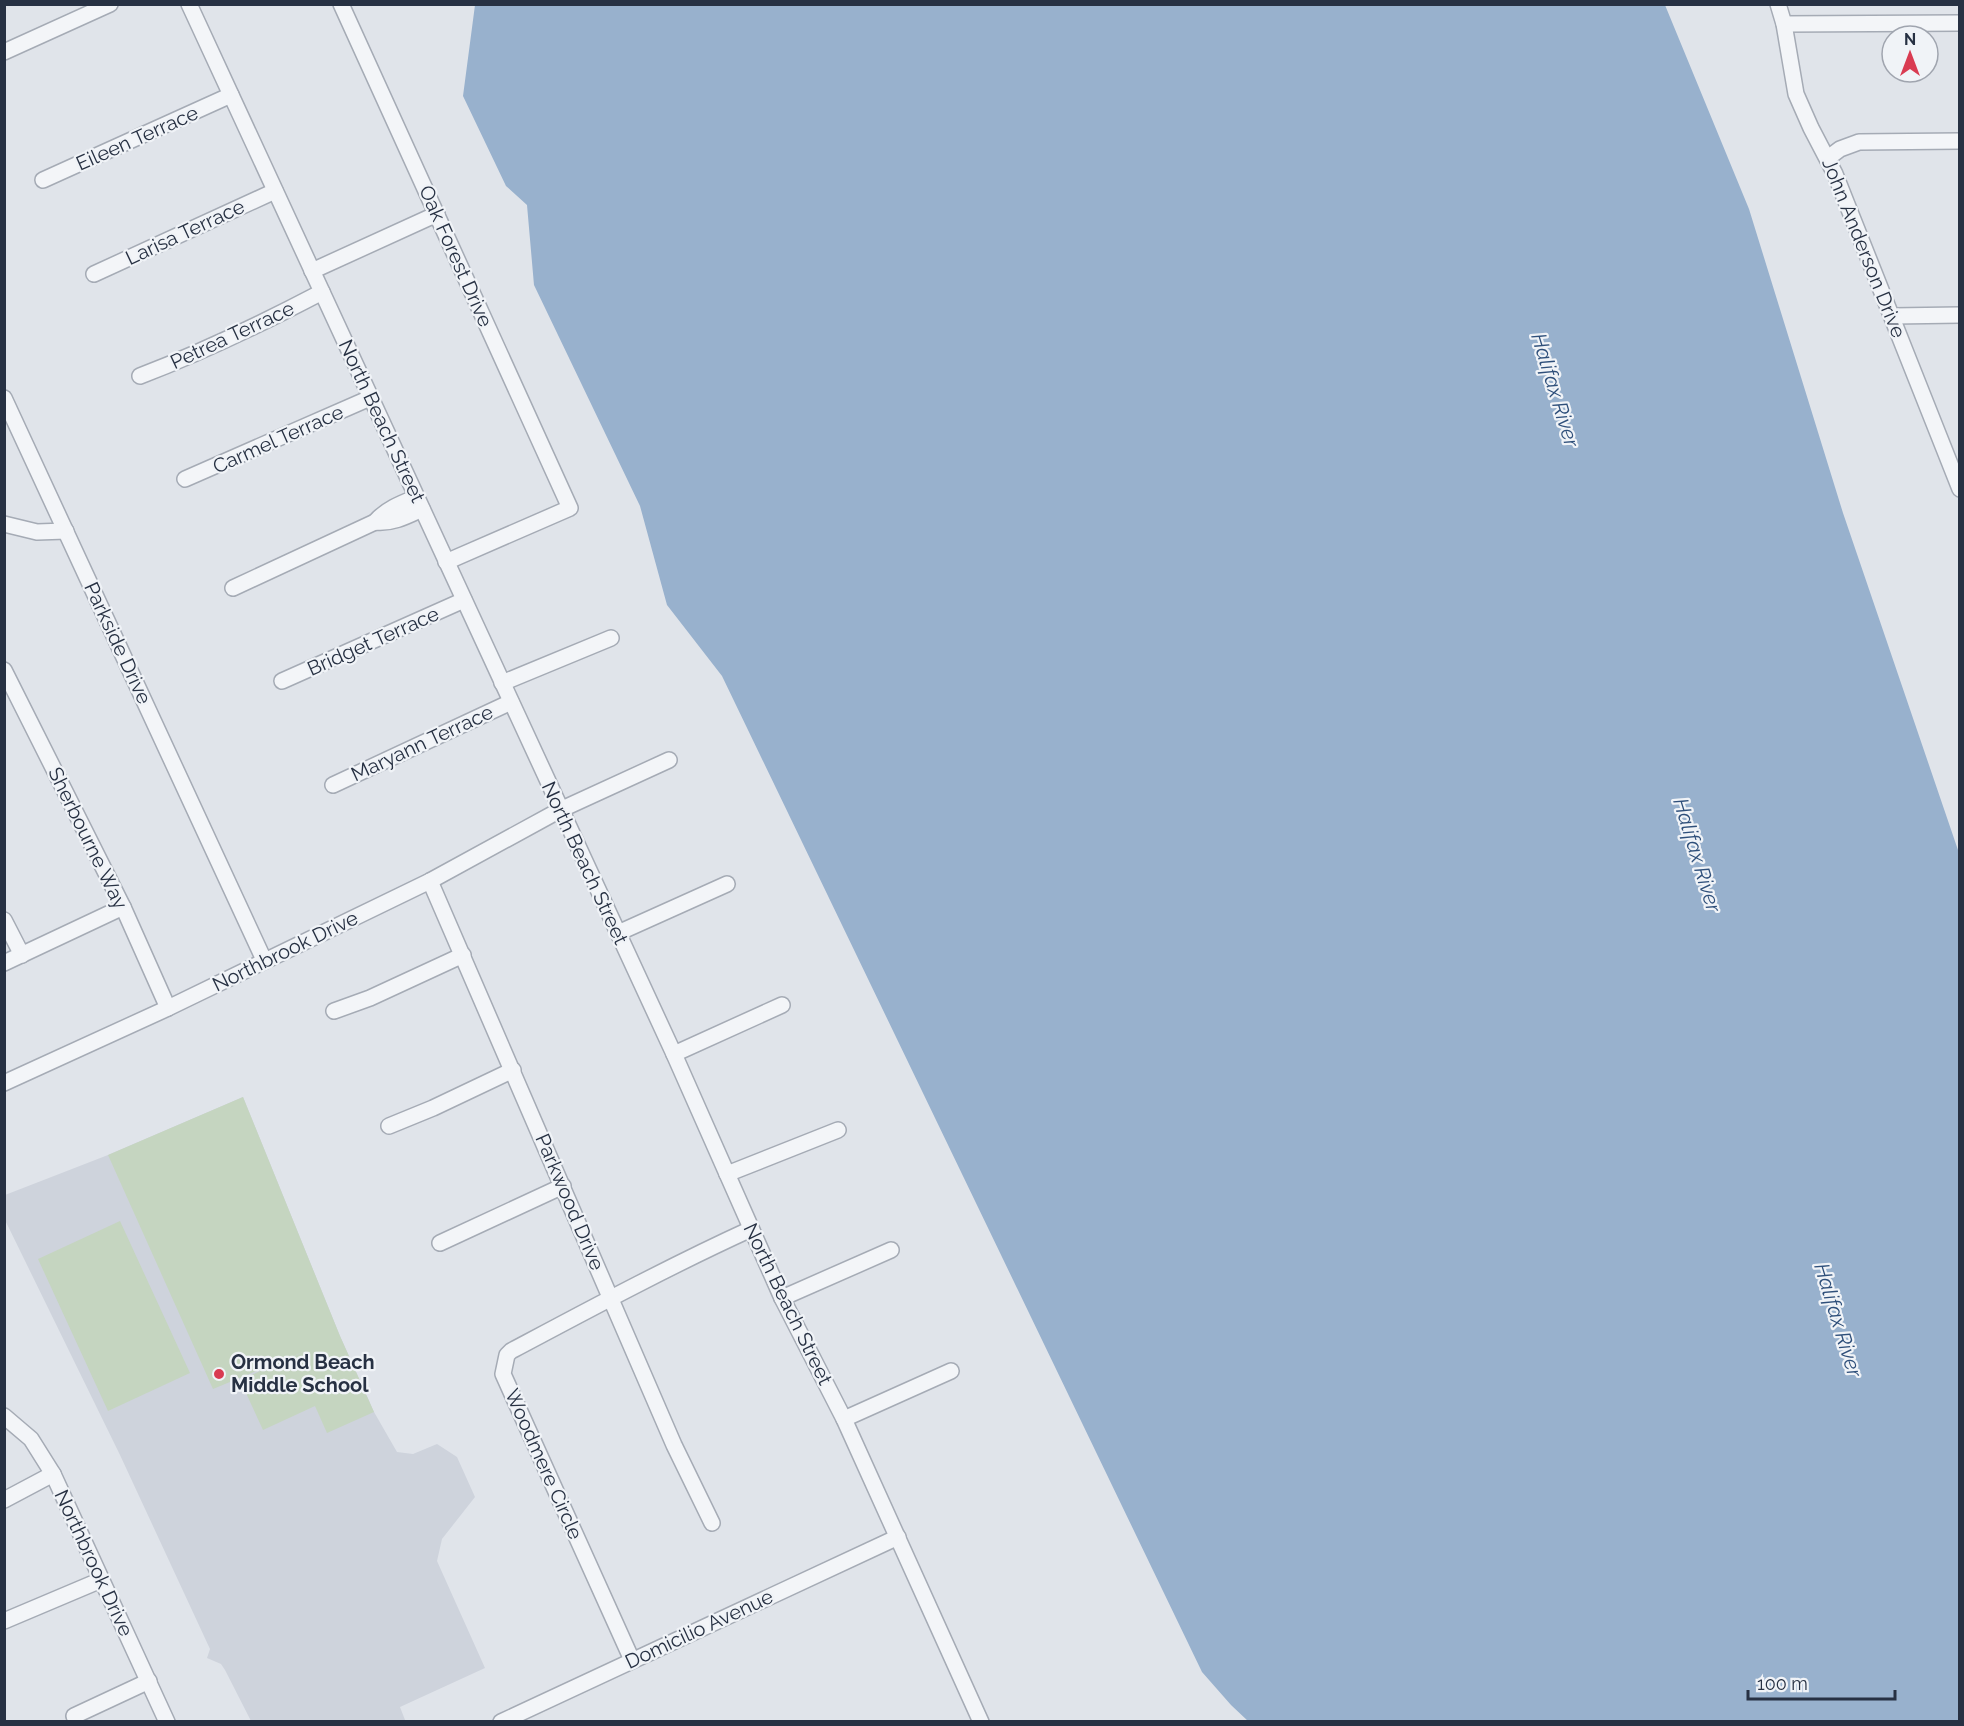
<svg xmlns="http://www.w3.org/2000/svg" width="1964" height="1726" font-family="Raleway,sans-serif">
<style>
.built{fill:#ced3dc}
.green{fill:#c5d5c0}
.water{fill:#98b1cd}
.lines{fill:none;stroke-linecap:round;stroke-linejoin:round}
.minor-casing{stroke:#a5abb5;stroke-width:18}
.minor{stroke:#f3f5f8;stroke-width:15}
.poi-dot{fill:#d93b51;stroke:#f0f3f7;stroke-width:2}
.labels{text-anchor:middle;stroke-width:4.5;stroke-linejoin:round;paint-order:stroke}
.street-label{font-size:20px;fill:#273143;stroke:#f0f3f7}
.poi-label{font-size:20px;font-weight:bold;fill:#273143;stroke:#f0f3f7;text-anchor:start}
.water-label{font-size:21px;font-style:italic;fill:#2e4f7a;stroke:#f0f3f7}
</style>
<rect width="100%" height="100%" fill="#e0e4ea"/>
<!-- built -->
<path class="built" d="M243 1097 340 1336 374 1412 397 1452 413 1454 437 1444 457 1457 475 1497 442 1539 437 1561 485 1668 400 1707 405 1720 401 1721H251L225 1670 221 1664 207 1658 210 1649 120 1455 5 1220V1195L108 1155Z"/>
<!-- green -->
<g class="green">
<path d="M243 1097 340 1336 374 1412 327 1433 315 1406 263 1430 240 1380 308 1350 213 1389 108 1155Z"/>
<path d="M120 1221 190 1373 108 1411 38 1259Z"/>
</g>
<!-- water -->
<path class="water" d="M475 5H1665L1749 209 1843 513 1959 853V1721L1249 1722 1231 1705 1202 1672 722 676 667 605 640 506 534 285 527 205 506 186 463 96Z"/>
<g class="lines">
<defs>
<g id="minor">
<path d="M189 4 674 1054 782 1298 844 1419 981 1722"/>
<path d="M341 4 570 508 446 562"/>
<path d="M1778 4 1784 24 1796 94 1811 128 1835 174 1960 489"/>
<path d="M1784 24 1960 23"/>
<path d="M4 52 110 4"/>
<path d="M1828 158 1840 149 1859 142 1960 141"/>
<path d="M43 180 231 95"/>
<path d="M312 271 437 214"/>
<path d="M94 274 275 191"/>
<path d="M1893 316 1960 315"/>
<path d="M140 376C203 352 263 323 322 292"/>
<path d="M4 398 264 960"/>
<path d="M185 479 370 398"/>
<path d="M417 497C402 503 386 509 375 522 392 524 407 516 422 509"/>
<path d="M4 524 37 532 66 531"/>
<path d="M233 588 375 522"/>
<path d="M4 670 123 907 168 1008"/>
<path d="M282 681 464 600"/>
<path d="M502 683 611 638"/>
<path d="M333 785 511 702"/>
<path d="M430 881 674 1445 712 1523"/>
<path d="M4 920 22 955"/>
<path d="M618 933 727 884"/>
<path d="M4 963 123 907"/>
<path d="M334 1011 370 998 463 955"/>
<path d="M674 1054 782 1005"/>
<path d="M4 1083 168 1008 430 881 560 810 669 760"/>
<path d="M389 1126 433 1108 513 1070"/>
<path d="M727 1174 838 1130"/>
<path d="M440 1243 563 1186"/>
<path d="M782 1298 891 1250"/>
<path d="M4 1416 31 1439 53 1474 167 1722"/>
<path d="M844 1419 951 1371"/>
<path d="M4 1500 53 1474"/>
<path d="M4 1621 101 1580"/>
<path d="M632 1660 503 1374 507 1355 511 1351C590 1309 670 1266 751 1229"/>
<path d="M74 1716 149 1681"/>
<path d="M501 1722 898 1537"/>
</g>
</defs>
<!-- minor casing -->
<use href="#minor" class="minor-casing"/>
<!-- minor -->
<use href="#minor" class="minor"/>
</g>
<!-- markers -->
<circle class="poi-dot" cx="219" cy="1374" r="6"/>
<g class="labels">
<!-- street labels -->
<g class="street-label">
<text transform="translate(137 138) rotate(-24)" y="7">Eileen Terrace</text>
<text transform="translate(185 232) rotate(-25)" y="7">Larisa Terrace</text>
<text transform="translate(1864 248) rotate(68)" y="7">John Anderson Drive</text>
<text transform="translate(456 256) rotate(66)" y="7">Oak Forest Drive</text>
<text transform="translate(232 335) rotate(-25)" y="7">Petrea Terrace</text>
<text transform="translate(382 421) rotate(65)" y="7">North Beach Street</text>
<text transform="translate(278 439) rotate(-24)" y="7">Carmel Terrace</text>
<text transform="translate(373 641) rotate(-24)" y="7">Bridget Terrace</text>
<text transform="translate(118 643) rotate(65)" y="7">Parkside Drive</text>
<text transform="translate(422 743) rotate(-25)" y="7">Maryann Terrace</text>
<text transform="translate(88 838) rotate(64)" y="7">Sherbourne Way</text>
<text transform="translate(585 863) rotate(65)" y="7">North Beach Street</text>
<text transform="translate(285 951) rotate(-26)" y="7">Northbrook Drive</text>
<text transform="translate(570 1202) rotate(67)" y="7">Parkwood Drive</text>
<text transform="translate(788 1304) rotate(64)" y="7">North Beach Street</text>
<text transform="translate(544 1464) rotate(66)" y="7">Woodmere Circle</text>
<text transform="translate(94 1563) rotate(65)" y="7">Northbrook Drive</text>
<text transform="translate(699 1629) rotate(-25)" y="7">Domicilio Avenue</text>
</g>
<!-- poi labels -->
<g class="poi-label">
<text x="231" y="1369">Ormond Beach<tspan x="231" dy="23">Middle School</tspan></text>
</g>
<!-- water labels -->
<g class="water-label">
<text transform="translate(1555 390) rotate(73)" y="7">Halifax River</text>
<text transform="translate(1697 855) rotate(73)" y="7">Halifax River</text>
<text transform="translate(1838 1320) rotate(73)" y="7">Halifax River</text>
</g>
</g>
<!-- border -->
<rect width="1964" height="1726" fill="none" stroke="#273143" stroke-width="12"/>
<!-- north arrow -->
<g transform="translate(1910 54)"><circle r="28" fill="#f0f3f7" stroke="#a0a5af" stroke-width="1.5"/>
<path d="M0-4.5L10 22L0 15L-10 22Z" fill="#d93b51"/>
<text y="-9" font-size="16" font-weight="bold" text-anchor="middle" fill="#273143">N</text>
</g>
<!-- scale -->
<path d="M1748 1690v9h147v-9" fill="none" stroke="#273143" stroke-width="3"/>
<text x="1757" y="1690" font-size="18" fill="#273143" stroke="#f0f3f7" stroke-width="4.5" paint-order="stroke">100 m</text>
</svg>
